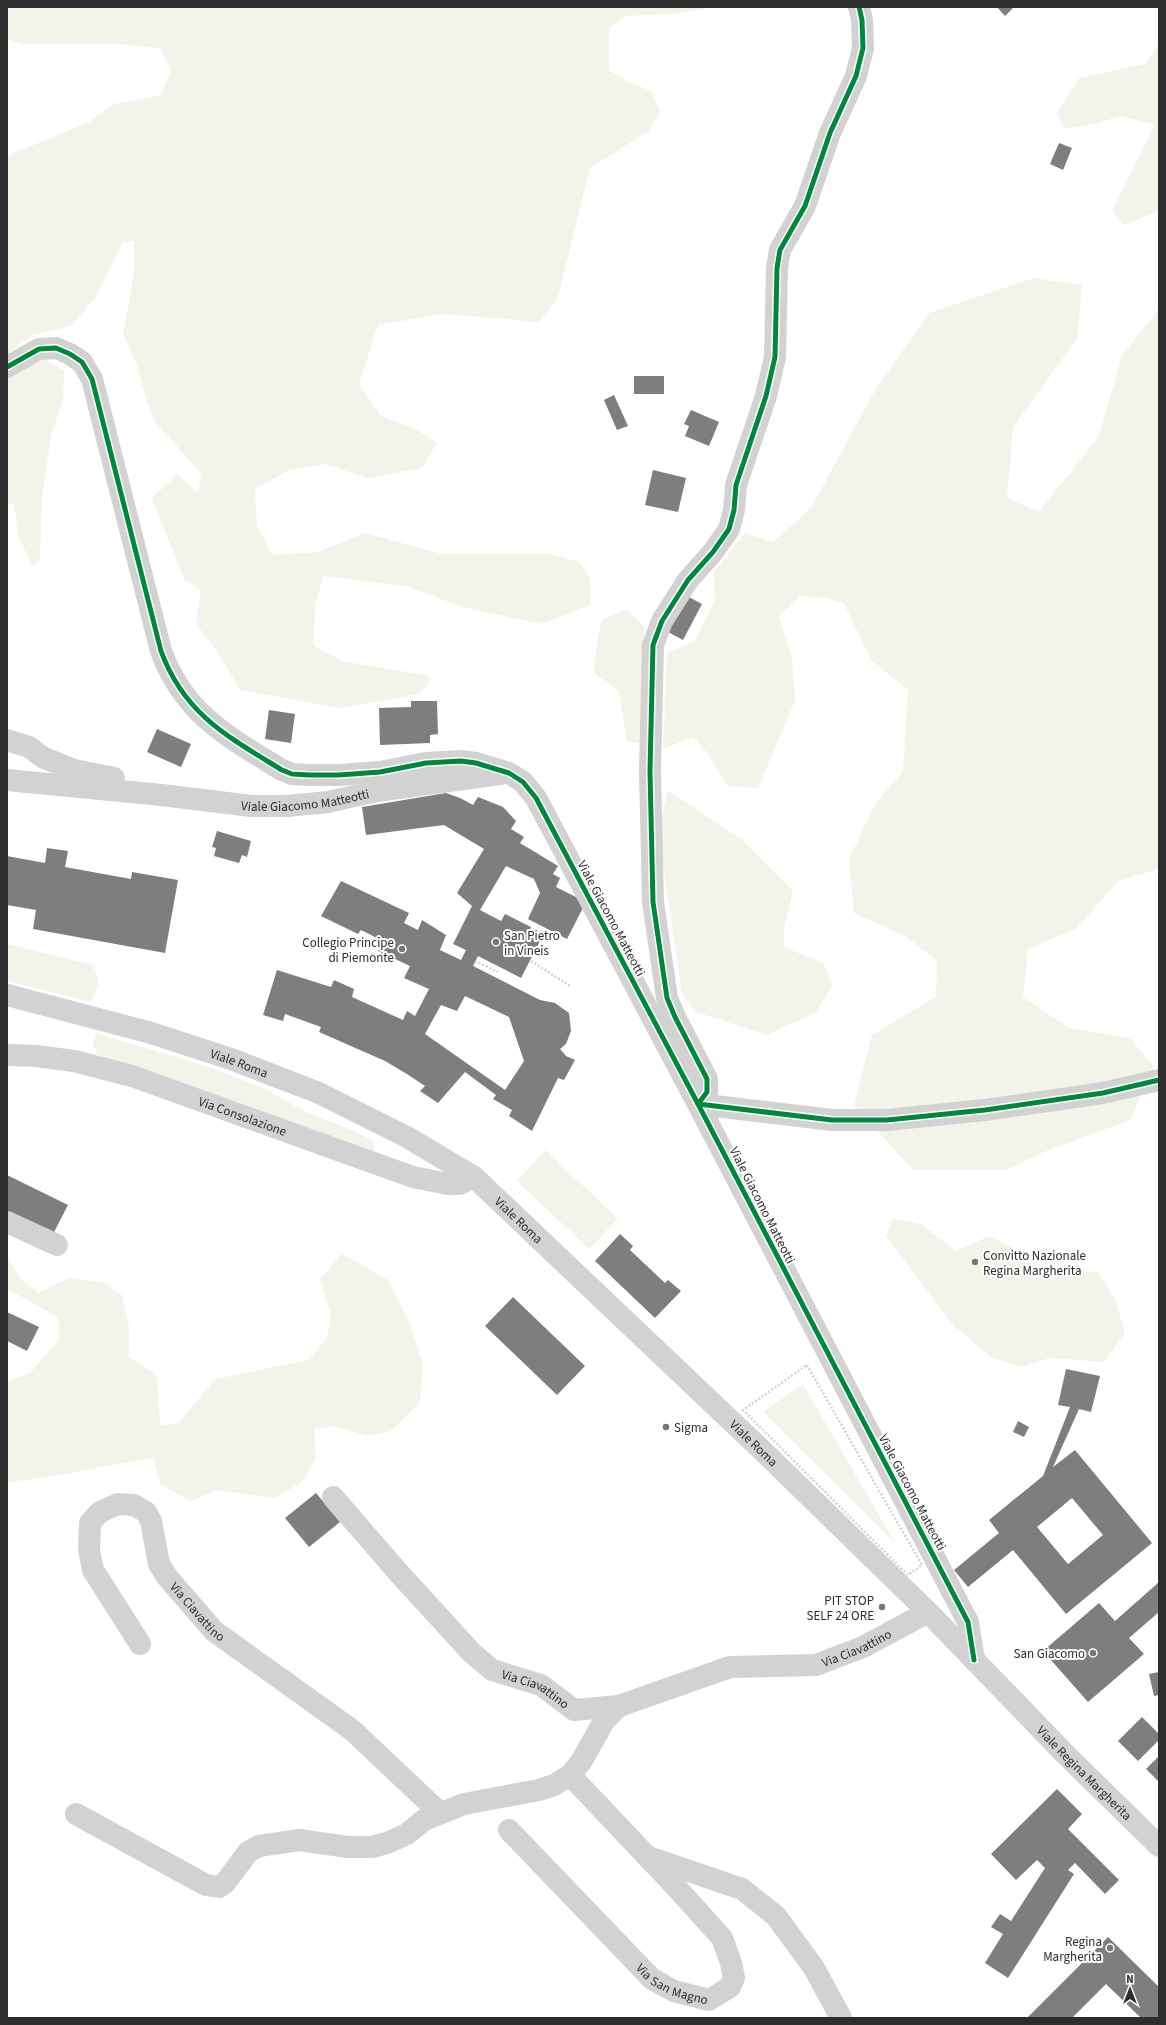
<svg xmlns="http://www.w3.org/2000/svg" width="1166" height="2025" font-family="'Source Sans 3',sans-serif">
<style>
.green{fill:#f4f3ea}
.building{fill:#7e7e7e;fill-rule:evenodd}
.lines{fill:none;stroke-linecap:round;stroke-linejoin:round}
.path{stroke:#d2d2d2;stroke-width:2.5;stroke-dasharray:2 2;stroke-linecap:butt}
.minor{stroke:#d2d2d2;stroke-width:22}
.cycleway-casing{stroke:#fff;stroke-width:8}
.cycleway{stroke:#00873e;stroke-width:5}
.poi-dot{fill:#767676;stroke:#fff;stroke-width:1.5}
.labels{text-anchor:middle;stroke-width:4;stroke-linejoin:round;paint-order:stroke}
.street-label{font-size:13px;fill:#2d2d2d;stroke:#fff}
.poi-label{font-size:13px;fill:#2d2d2d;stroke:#fff;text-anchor:end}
</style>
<rect width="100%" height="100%" fill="#fff"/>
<!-- green -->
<g class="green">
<path d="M7 7H714L673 14 625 16 609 28V70L627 81 651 91 660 111 649 131 590 168 558 298 539 322 443 314 378 325 359 384 381 416 419 431 437 443 422 468 368 478 324 464 289 470 255 489 257 525 272 555 318 552 365 533 442 554H549L580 562 590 579V605L541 624 462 607 407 586 323 576 315 606 313 645 342 661 425 675 431 679 420 694 339 708 240 690 220 656 196 624 201 590 184 579 152 498 177 474 198 493 201 473 156 423 147 402 136 363 123 334 134 274V241L123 242 95 298 71 326 32 335 7 355V158L14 153 87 123 114 104 161 95 171 69 160 48 118 44H22L7 39Z"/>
<path d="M1159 44V211L1124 225 1112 210 1155 125 1121 116 1094 124 1065 129 1057 113 1079 78 1145 64Z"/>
<path d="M1034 278 1082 285 1077 339 1013 427 1007 498 1039 512 1099 436 1122 355 1159 309V869L1118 881 1077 928 1028 949 1023 997 1069 1028 1130 1038 1154 1067 1130 1120 1044 1152 1006 1170H913L854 1105 872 1035 936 997 937 961 905 936 854 913 849 859 875 804 903 771 908 690 872 661 844 604 827 598 800 596 779 616 792 659 795 701 758 788 728 786 708 754 693 737 663 749 667 653 694 642 715 600 714 572 745 533 773 542 811 508 875 390 929 313Z"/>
<path d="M45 359 64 371 63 399 51 436 42 496 40 560 32 566 18 535 14 503 7 505V372Z"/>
<path d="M627 609 644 627 642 744 627 741 619 691 594 673 596 647 602 620Z"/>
<path d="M668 790 742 840 793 891 784 929V947L823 963 833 985 816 1012 767 1035 696 1012 682 994 658 830Z"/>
<path d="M7 944 93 965C101 982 99 986 90 1002L7 981Z"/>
<path d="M96 1033 209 1067 266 1089 310 1114 357 1132 373 1141 374 1151 370 1152 100 1058 93 1045Z"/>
<path d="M546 1150 618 1219 589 1249 517 1181Z"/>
<path d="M893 1218 921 1224 956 1251 989 1236 1014 1248 1040 1277 1097 1271 1115 1299 1125 1333 1104 1362 1050 1358 1021 1367 991 1357 953 1325 886 1236Z"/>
<path d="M342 1254 387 1279 409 1321 423 1365 420 1402 391 1431 368 1436 334 1426 314 1429 316 1459 301 1483 275 1498 217 1490 191 1501 161 1485 153 1458C105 1465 56 1478 7 1482V1381L29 1374 60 1339 58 1317 7 1289V1258L22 1280 39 1293 69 1278 103 1282 122 1295 129 1327V1357L150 1370 157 1378 160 1425 179 1423 215 1379 309 1360 327 1338 331 1314 320 1279Z"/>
<path d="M803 1384 895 1543 763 1412Z"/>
</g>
<!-- building -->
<g class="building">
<path d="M997 7H1014L1005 16Z"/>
<path d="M1059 143 1072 148 1063 170 1050 164Z"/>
<rect x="634" y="376" width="30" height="18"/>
<path d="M614 395 628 426 617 430 604 400Z"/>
<path d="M691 410 719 422 709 446 685 436 689 426 684 424Z"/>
<path d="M653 470 686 478 678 512 645 505Z"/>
<path d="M687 596 702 604 683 640 668 632Z"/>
<path d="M411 701H437L438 734 430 735V743L380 745 379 708 411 707Z"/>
<path d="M269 710 295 714 291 743 265 739Z"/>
<path d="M157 729 191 744 181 767 147 752Z"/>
<path d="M446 793 460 798 473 805 478 797 503 807 516 821 511 829 524 837 520 843 558 866 553 874 560 878 556 887 586 902 567 939 528 919 540 893 534 879 506 866 480 910 501 921 505 914 531 927 528 935 540 941 521 978 478 956 473 966 540 1000 555 1003 569 1013 571 1031 566 1044 560 1049 566 1056 575 1060 564 1080 558 1078 532 1131 509 1116 512 1110 493 1099 496 1095 465 1072 438 1103 420 1091 425 1086 407 1074 385 1061 319 1032 321 1027 285 1014 283 1021 263 1015 277 970 331 987 334 980 354 989 352 997 403 1020 407 1011 415 1016 429 989 404 978 410 966 378 951 383 941 361 930 358 934 321 916 341 881 409 913 404 923 418 930 422 920 446 935 440 950 461 960 466 950 453 944 472 906 457 893 484 849 444 825 366 835 362 807ZM465 996 509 1017 524 1061 505 1090 425 1034 441 1005 457 1011Z"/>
<path d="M217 831 251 841 247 857 242 855 239 863 214 856 216 848 212 847Z"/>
<path d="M47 848 68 851 65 867 131 879 132 872 178 880 165 953 33 929 36 910 7 905V856L45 863Z"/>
<path d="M7 1175 68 1205 53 1234 7 1212Z"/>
<path d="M620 1234 633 1246 630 1250 665 1283 668 1280 681 1291 655 1318 595 1261Z"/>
<path d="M513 1297 585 1366 557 1395 485 1326Z"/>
<path d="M7 1312 39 1327 27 1351 7 1341Z"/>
<path d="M1066 1369 1100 1376 1091 1412 1079 1409 1053 1467 1075 1450 1152 1543 1066 1614 1013 1550 968 1587 954 1570 999 1533 989 1520 1043 1476 1070 1407 1058 1405ZM1072 1498 1103 1535 1068 1564 1037 1527Z"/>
<path d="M1018 1421 1029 1427 1024 1437 1013 1432Z"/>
<path d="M316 1493 340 1522 309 1547 285 1518Z"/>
<path d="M1159 1582V1612L1129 1638 1144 1654 1088 1702 1043 1651 1099 1603 1115 1621Z"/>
<path d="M1159 1672V1695L1154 1696 1149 1674Z"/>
<path d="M1142 1717 1159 1734V1740L1138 1761 1118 1741Z"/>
<path d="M1159 1756V1782L1146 1769Z"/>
<path d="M1057 1789 1082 1814 1068 1829 1119 1880 1105 1894 1075 1863 1068 1870 1074 1874 1008 1978 985 1963 1003 1934 991 1927 1000 1914 1011 1921 1045 1868 1037 1860 1016 1880 991 1854Z"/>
<path d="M1108 1937 1159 1987V2018H1141L1106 1984 1072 2018H1027Z"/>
</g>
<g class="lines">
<!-- path -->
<g class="path">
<path d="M475 961 498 972"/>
<path d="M531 961 570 986"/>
<path d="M807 1365 922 1565 908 1575 743 1410Z"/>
</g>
<!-- minor -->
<g class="minor">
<path d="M859 7 862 20 863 48 856 76 830 133 805 206 780 250 777 268 775 357 766 396 736 485 734 510 729 529 713 552 688 580 662 621 653 645 650 771 653 902 667 998 675 1017 707 1079V1092L698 1104 832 1120H887L985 1110 1103 1093 1159 1080"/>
<path d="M7 367 39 349 56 348 70 354 82 362 92 379 161 651C184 714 228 737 282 770L292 774 309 775H339L380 772 426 763 461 761 476 763 509 773 523 782 536 798 698 1104 968 1622 974 1660"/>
<path d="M7 740 29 747 44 758 74 770 114 778"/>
<path id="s1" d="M7 780 162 795 251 806H287L328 802 377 791 500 774"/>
<path id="s2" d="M7 995 148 1032 231 1059 319 1093 407 1137 474 1177 766 1454 928 1612 1066 1755 1159 1846"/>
<path id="s3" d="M7 1055 36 1056 74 1061 132 1076 413 1177 448 1184H460L474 1177"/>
<path d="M7 1222 57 1245"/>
<path id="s4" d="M333 1497 397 1571 471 1652 492 1670 541 1685 574 1710 619 1706"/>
<path id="s5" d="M140 1644 93 1570 89 1550 90 1523 100 1512 118 1504 134 1505 146 1512 151 1521 159 1564 168 1578 214 1631 352 1730 440 1813"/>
<path id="s6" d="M76 1814 206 1885 219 1887 225 1883 248 1852 259 1846 299 1840 348 1847H372L387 1843 407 1834 424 1820 464 1804 539 1790 554 1785 570 1775 581 1762 604 1721 619 1706 730 1667 816 1665 863 1647 928 1612"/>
<path id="s7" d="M509 1830 652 1979 674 1991 709 2000 730 1987 734 1978 731 1963 722 1938 676 1887 570 1775"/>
<path d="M651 1858 742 1889 776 1916 814 1968 841 2018"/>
</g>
<defs>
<g id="cycleway">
<path d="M859 7 862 20 863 48 856 76 830 133 805 206 780 250 777 268 775 357 766 396 736 485 734 510 729 529 713 552 688 580 662 621 653 645 650 771 653 902 667 998 675 1017 707 1079V1092L698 1104 832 1120H887L985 1110 1103 1093 1159 1080"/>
<path d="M7 367 39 349 56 348 70 354 82 362 92 379 161 651C184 714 228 737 282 770L292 774 309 775H339L380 772 426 763 461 761 476 763 509 773 523 782 536 798 698 1104 968 1622 974 1660"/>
</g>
</defs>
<!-- cycleway casing -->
<use href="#cycleway" class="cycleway-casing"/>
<!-- cycleway -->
<use href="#cycleway" class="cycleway"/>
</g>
<!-- markers -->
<g class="poi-dot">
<circle cx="496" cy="942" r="4"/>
<circle cx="402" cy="949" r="4"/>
<circle cx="975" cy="1262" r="4"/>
<circle cx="666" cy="1427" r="4"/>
<circle cx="882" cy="1607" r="4"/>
<circle cx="1093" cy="1653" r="4"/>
<circle cx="1110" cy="1948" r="4"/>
</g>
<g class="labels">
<!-- street labels -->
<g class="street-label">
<text dy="5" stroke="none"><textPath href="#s1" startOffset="300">Viale Giacomo Matteotti</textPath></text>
<text transform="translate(612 918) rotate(62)" y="5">Viale Giacomo Matteotti</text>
<text dy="5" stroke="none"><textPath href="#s2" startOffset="242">Viale Roma</textPath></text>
<text dy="5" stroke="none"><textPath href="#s3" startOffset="245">Via Consolazione</textPath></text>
<text transform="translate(763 1205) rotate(63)" y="5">Viale Giacomo Matteotti</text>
<text dy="5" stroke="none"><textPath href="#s2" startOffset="566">Viale Roma</textPath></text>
<text dy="5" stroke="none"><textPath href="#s2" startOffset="890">Viale Roma</textPath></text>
<text transform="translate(913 1492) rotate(62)" y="5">Viale Giacomo Matteotti</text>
<text dy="5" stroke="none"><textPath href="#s5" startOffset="315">Via Ciavattino</textPath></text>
<text dy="5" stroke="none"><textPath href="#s6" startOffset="880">Via Ciavattino</textPath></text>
<text dy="5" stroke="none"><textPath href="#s4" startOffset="283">Via Ciavattino</textPath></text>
<text dy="5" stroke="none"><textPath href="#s2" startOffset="1357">Viale Regina Margherita</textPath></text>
<text dy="5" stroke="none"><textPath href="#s7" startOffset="227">Via San Magno</textPath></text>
</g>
<!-- poi labels -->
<g class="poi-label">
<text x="504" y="940" text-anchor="start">San Pietro<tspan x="504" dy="15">in Vineis</tspan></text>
<text x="394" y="947">Collegio Principe<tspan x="394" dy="15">di Piemonte</tspan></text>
<text x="983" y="1260" text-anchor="start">Convitto Nazionale<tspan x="983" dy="15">Regina Margherita</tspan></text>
<text x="674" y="1432" text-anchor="start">Sigma</text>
<text x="874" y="1605">PIT STOP<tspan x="874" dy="15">SELF 24 ORE</tspan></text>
<text x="1085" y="1658">San Giacomo</text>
<text x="1102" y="1946">Regina<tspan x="1102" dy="15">Margherita</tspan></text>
</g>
</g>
<!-- border -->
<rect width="1166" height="2025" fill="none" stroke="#2d2d2d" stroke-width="16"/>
<!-- north arrow -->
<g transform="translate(1130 1989)" stroke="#ffffff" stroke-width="3" paint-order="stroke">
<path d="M0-3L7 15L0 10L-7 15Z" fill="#2d2d2d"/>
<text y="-6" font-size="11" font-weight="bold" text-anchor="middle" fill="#2d2d2d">N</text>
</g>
</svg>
